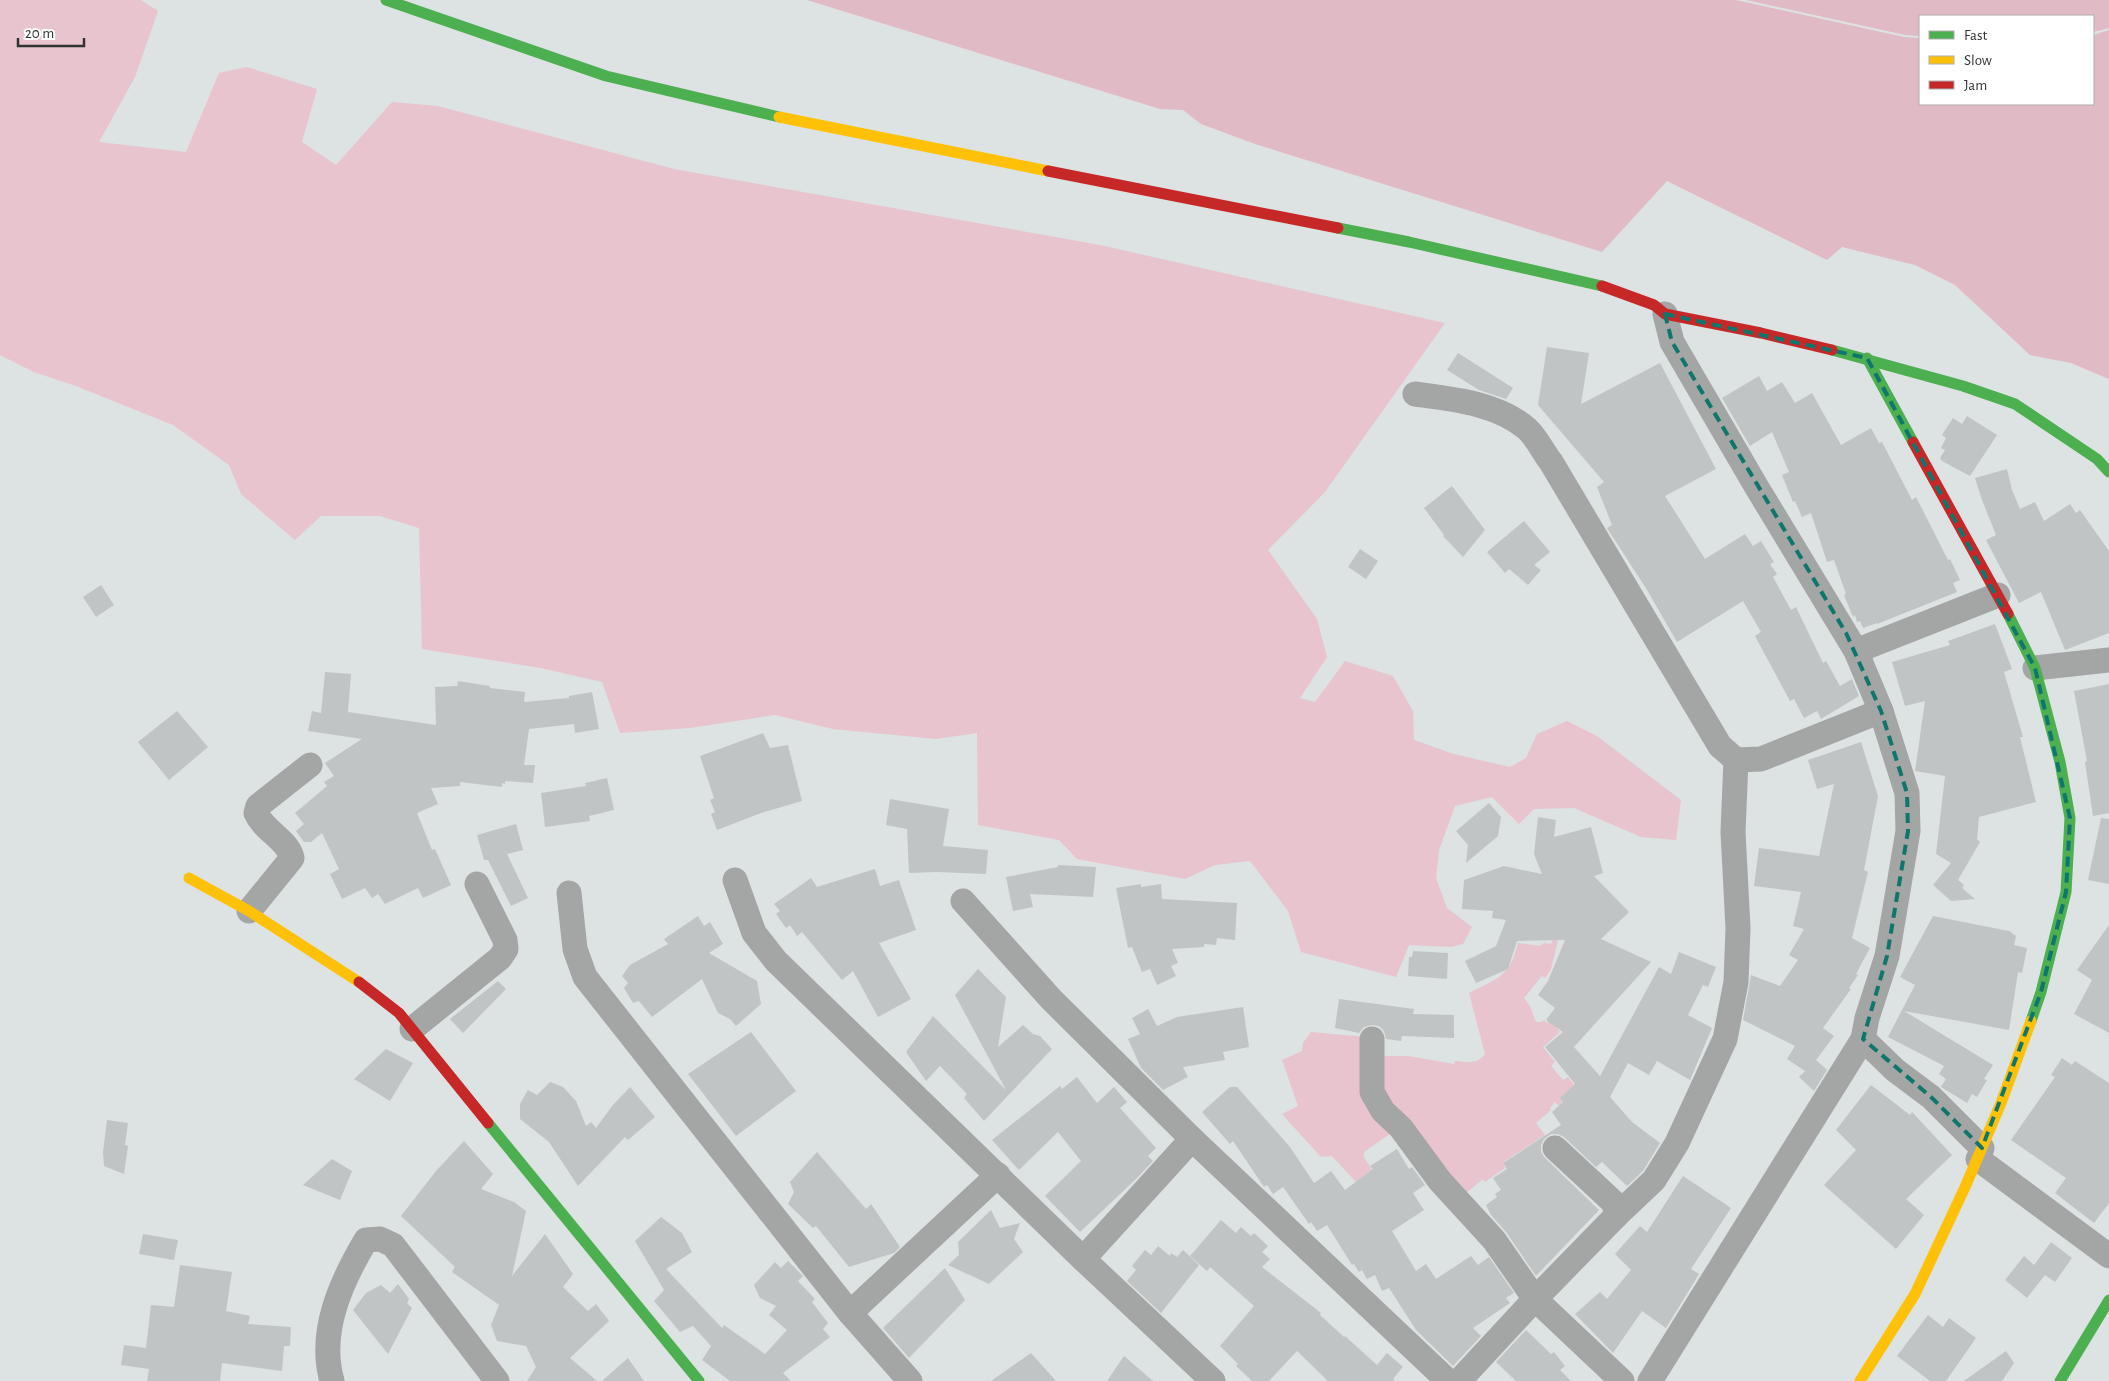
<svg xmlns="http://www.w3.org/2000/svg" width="2109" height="1381" font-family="'Alegreya Sans',sans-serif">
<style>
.green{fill:#e7c4ce}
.forest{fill:#e0bac5}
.building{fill:#c0c4c4}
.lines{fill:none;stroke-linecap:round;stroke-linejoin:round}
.street{stroke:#a4a5a5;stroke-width:25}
.fast{stroke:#4caf50;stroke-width:11}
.slow{stroke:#ffc107;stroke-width:11}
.jam{stroke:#c62828;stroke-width:11}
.marked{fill:none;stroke:#0f766e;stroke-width:4;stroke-dasharray:10 6;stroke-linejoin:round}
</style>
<rect width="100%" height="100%" fill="#dde2e2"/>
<!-- green -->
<g class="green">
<path d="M0 0H141L158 11 135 77 99 142 186 152 219 73 247 67 317 89 302 142 336 165 392 102 438 106 674 169 1100 245 1445 323 1325 492 1268 550 1317 619 1327 657 1300 698 1315 702 1345 661 1393 676 1413 711 1414 740 1454 754 1510 767 1526 758 1537 734 1567 721 1597 736 1681 800 1676 840 1641 837 1574 808 1534 809 1519 824 1492 797 1455 806 1439 850 1436 878 1447 908 1472 927 1463 944 1452 947 1409 945 1396 977 1301 952 1288 911 1250 861 1215 865 1185 879 1077 859 1059 840 978 825 977 733 936 739 833 729 775 715 690 728 620 733 602 682 541 668 422 649 419 528 380 516H321L295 540 241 494 229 465 173 425 76 386 34 372 0 355Z"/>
<path d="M1553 940 1558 941 1551 969 1545 978 1542 976 1524 998 1530 1006 1536 1022H1542L1544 1020 1547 1023 1551 1020 1560 1032 1543 1047 1555 1062 1551 1066 1563 1080 1568 1077 1574 1085 1559 1106 1555 1102 1550 1108 1551 1110 1536 1123 1545 1135 1503 1162 1505 1168 1485 1182 1483 1179 1461 1197 1375 1086 1376 1056H1408L1454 1064 1455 1061C1468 1062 1476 1065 1485 1054L1469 993C1498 978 1510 977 1518 943L1540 946 1544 943 1551 944Z"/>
<path d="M1311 1032 1366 1037 1397 1129 1364 1152V1157L1381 1185 1356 1182 1332 1156 1321 1157 1282 1114 1298 1106 1282 1060 1302 1051 1303 1043Z"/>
</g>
<!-- forest -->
<g class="forest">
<path d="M807 0H1736L1904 37 1920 38V104H2093V35L2109 30V379L2071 363 2030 355 1955 285 1915 265 1842 247 1827 260 1667 181 1602 252 1258 145 1201 124 1183 110 1160 109Z"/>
<path d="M1746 0H2109V28L2093 32V16H1920V36L1905 35Z"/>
</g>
<!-- building -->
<g class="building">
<path d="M1547 347 1589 353 1581 404 1660 363 1716 469 1665 496 1705 559 1745 534 1753 546 1761 541 1774 562 1770 564 1777 574 1773 577 1791 610 1796 607 1823 663 1826 661 1840 686 1852 679 1859 696 1821 719 1817 711 1804 718 1794 699 1790 701 1755 636 1761 632 1743 601 1677 642 1647 590 1607 528 1612 525 1597 487 1604 482 1538 405Z"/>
<path d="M1458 353 1513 388 1506 399 1479 390 1447 370Z"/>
<path d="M1759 376 1767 391 1782 382 1795 403 1812 393 1841 445 1871 428 1879 443 1882 442 1912 500 1916 497 1948 560 1950 559 1960 580 1953 583 1957 592 1877 624V623L1863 628 1860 621 1857 622 1855 615 1853 617 1844 595 1846 594 1834 560 1827 562 1811 513 1802 517 1795 501 1793 502 1782 475 1789 472 1772 432 1750 446 1722 398Z"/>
<path d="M1967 416 1997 435 1970 476 1942 461 1940 458 1945 450 1941 448 1946 438 1942 435 1953 418 1962 424Z"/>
<path d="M2007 469 2012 490 2020 509 2035 502 2044 521 2070 504 2076 513 2080 510 2109 551V633L2065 650 2041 592 2019 603 1986 540 1996 535 1982 500 1975 478Z"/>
<path d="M1452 486 1485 530 1463 557 1443 536 1444 535 1424 508Z"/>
<path d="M1524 521 1550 552 1534 565 1541 570 1528 585 1509 569 1505 573 1487 552Z"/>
<path d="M1360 549 1378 561 1366 579 1348 567Z"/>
<path d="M101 585 114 605 96 617 83 597Z"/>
<path d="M1995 624 2012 669 2004 672 2023 737H2020L2036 802 1979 817 1977 839 1980 842 1958 880 1964 885 1962 888 1975 899 1951 901 1933 885 1951 863 1936 854 1945 776 1915 771 1925 701 1905 706 1892 662 1950 645 1948 641Z"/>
<path d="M325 672 351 674 348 712 436 725 435 687 457 686 458 681 490 686V688L525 692 524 702 569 698V696L592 692 599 729 575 733 574 724 529 729 524 765H535L533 783 505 781V784L502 783V787L460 782V786L431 788 438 804 417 813 432 850 435 849 451 885 423 898 418 888 385 904 378 894 372 898 365 888 342 899 330 874 339 869 322 833 311 842H304L296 831 304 824 295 813 327 786 324 782 334 776 325 763 362 739 308 731 312 711 321 713Z"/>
<path d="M2109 684V813L2093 816 2085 762 2087 761 2074 691Z"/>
<path d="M177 711 208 747 169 780 138 742Z"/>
<path d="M763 733 770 748 788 745 802 801 761 813 717 830 711 814 715 812 710 800 714 798 700 756Z"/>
<path d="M1861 742 1878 796 1864 870 1868 872 1852 938 1870 948 1856 974 1858 975 1849 988 1851 989 1823 1028 1834 1036 1816 1060 1827 1070 1814 1091 1799 1077 1805 1071 1787 1059 1795 1046 1743 1020 1751 975 1780 986 1798 960 1789 955 1804 929 1793 926 1801 892 1754 886 1759 848 1819 856 1834 784 1817 789 1808 760Z"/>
<path d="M607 778 614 810 589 816 590 821 545 827 541 793 586 786 585 783Z"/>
<path d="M890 799 949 809 943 846 988 850 986 874 937 872 909 873 907 829 886 825Z"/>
<path d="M1489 803 1501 817 1498 836 1466 863 1468 845 1456 831Z"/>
<path d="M1538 817 1556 820 1554 837 1591 827 1603 873 1594 876 1629 912 1601 939 1651 962 1574 1047 1600 1076 1659 967 1671 974 1679 952 1716 967 1708 987 1703 985 1688 1015 1712 1028 1690 1080 1657 1061 1649 1075 1628 1063 1610 1097 1632 1122 1660 1143 1643 1171 1627 1186 1602 1162 1596 1167 1564 1137 1558 1134H1551L1544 1139 1541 1145V1152L1545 1158 1599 1210 1536 1276 1506 1232 1491 1215 1486 1205 1497 1197 1495 1194 1501 1190 1493 1178 1507 1169 1503 1163 1561 1125 1552 1112 1563 1102 1560 1098 1575 1084 1545 1047 1563 1032 1546 1020 1555 1008 1538 995 1548 981 1565 940 1517 941 1508 969 1476 983 1465 961 1496 946 1506 920 1492 918 1493 911 1462 909 1464 880 1504 866 1542 874 1534 854Z"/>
<path d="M2101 818 2109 819V884L2088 880Z"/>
<path d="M516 824 523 850 507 854 528 898 511 906 488 860H484L477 835Z"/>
<path d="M1058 865 1096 867 1093 897 1030 894 1033 907 1013 911 1006 877 1058 867Z"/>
<path d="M875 869 880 886 899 880 916 930 879 943 911 999 878 1017 853 971 842 980 802 932 797 936 790 925 786 928 776 914 780 911 774 904 811 878 817 887Z"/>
<path d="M1141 884V887L1161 884 1162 899 1237 903 1235 940 1217 938 1216 945 1204 944V947L1172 949 1178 963 1171 966 1176 976 1157 985 1150 969 1142 972 1132 947 1128 948 1116 888Z"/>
<path d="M698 916 704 926 710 922 723 944 709 953 757 981 761 1004 736 1026 730 1019 718 1013 702 979 652 1017 639 1001 633 1003 624 988 628 983 622 976 630 965 668 944 664 939Z"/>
<path d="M1933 916 2009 931 2016 936 2014 945 2027 948 2022 973 2018 972 2009 1030 1904 1011 1993 1065 1984 1079 1987 1080 1977 1097 1972 1094 1967 1103 1941 1087 1946 1079 1939 1074 1944 1066 1888 1037 1915 985 1900 977Z"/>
<path d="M2109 925V1033L2074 1014 2092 980 2077 970Z"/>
<path d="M1413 951 1448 953 1447 979 1408 976 1409 957H1412Z"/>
<path d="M978 969 1006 997 998 1047 1023 1025 1033 1034 1040 1036 1052 1049 984 1121 964 1098 967 1094 940 1066 926 1081 906 1052 933 1016 1006 1090 955 995Z"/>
<path d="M498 981 506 989 463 1033 450 1019Z"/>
<path d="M1339 999 1414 1009 1413 1014 1454 1015V1038L1402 1036 1401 1041 1386 1039 1384 1031 1379 1026 1372 1025 1364 1027 1359 1033 1335 1028Z"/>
<path d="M1243 1007 1249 1047 1223 1052 1225 1060 1183 1067 1188 1077 1163 1090 1141 1068 1128 1039 1140 1034 1132 1018 1148 1009 1157 1026 1177 1017Z"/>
<path d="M751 1032 796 1091 736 1136 688 1074Z"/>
<path d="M386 1049 413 1063 390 1101 354 1079Z"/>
<path d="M2062 1058 2072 1065 2075 1061 2109 1083V1203L2094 1223 2055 1193 2066 1178 2011 1140 2055 1077 2051 1075Z"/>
<path d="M1077 1077 1097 1103 1114 1087 1127 1102 1120 1108 1156 1148 1148 1156 1153 1161 1137 1178 1080 1232 1045 1196 1081 1161 1058 1132 1019 1170 992 1140 1060 1086 1062 1089Z"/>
<path d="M550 1082 563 1087 576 1101 586 1126 591 1122 596 1128 613 1105 630 1087 655 1117 628 1140 625 1137 578 1186 549 1142 520 1119V1104L528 1090 537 1095Z"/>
<path d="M1871 1085 1910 1115 1912 1112 1952 1155 1906 1199 1924 1215 1896 1249 1824 1185 1856 1150 1836 1130Z"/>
<path d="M1230 1087H1237L1290 1147 1314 1183 1331 1171 1345 1190 1373 1169 1370 1166 1397 1149 1409 1169 1412 1167 1425 1185 1413 1193 1424 1210 1392 1231 1416 1271 1426 1264 1436 1279 1471 1256 1478 1265 1489 1257 1514 1293 1506 1298 1510 1303 1473 1328 1481 1336 1453 1366 1416 1330 1389 1288 1382 1291 1375 1275 1367 1279 1362 1270 1359 1272 1354 1264 1352 1265 1327 1225 1317 1231 1311 1222 1309 1224 1283 1187 1273 1194 1267 1185 1264 1187 1233 1141 1230 1144 1202 1112Z"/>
<path d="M107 1120 128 1123 125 1145 128 1146 124 1174 104 1166 103 1152Z"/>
<path d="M464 1141 493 1174 481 1189 514 1202 526 1211 512 1276 545 1234 573 1274 563 1287 588 1311 596 1304 609 1321 570 1358 597 1381H527L536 1367 526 1346 497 1341 491 1325 499 1305 452 1272 455 1267 401 1216 436 1171Z"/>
<path d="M817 1152 866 1209 871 1204 900 1247 894 1253 849 1267 816 1226 813 1228 788 1204 794 1192 790 1182Z"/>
<path d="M332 1159 352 1171 340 1200 303 1185Z"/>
<path d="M1683 1176 1731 1208 1691 1269 1699 1274 1666 1328 1642 1311 1613 1353 1575 1314 1600 1292 1607 1299 1631 1270 1615 1254 1640 1226 1647 1232Z"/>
<path d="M991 1210 1000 1228 1020 1223 1014 1239 1023 1252 989 1284 948 1265 959 1255 958 1242Z"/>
<path d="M661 1217 682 1233 692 1252 666 1269 722 1328 724 1325 765 1354 787 1330 769 1315 776 1306 760 1298 754 1285 775 1262 781 1268 788 1261 803 1276 798 1281 815 1299 812 1302 828 1323 823 1329 830 1337 783 1373 791 1381H730L702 1360 711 1346 693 1326 680 1332 654 1301 664 1290 635 1241Z"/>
<path d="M1221 1220 1236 1233 1241 1227 1251 1236 1254 1233 1268 1246 1262 1252 1270 1259 1262 1267 1321 1313 1320 1315 1344 1337 1345 1336 1377 1365 1387 1353 1403 1367 1393 1379 1395 1381H1328L1297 1351 1269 1381H1252L1236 1366 1238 1364 1220 1346 1254 1306 1210 1267 1207 1271 1190 1256Z"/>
<path d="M143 1234 178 1240 174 1260 139 1254Z"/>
<path d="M2051 1242 2072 1258 2055 1282 2045 1275 2027 1298 2005 1280 2024 1256 2034 1265Z"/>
<path d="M1158 1246 1170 1256 1171 1253 1177 1257 1183 1250 1199 1265 1161 1313 1127 1281 1136 1270 1132 1266 1145 1250 1151 1255Z"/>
<path d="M180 1265 232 1272 226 1311 250 1316 248 1324 291 1327 290 1346H284L282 1371 222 1363 220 1381H147L149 1369 121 1365 124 1345 146 1348 151 1305 174 1307Z"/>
<path d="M945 1268 965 1300 909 1358 883 1328Z"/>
<path d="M398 1284 409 1299 407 1303 412 1308 388 1354 353 1310 366 1293 381 1285 390 1293Z"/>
<path d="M1928 1315 1943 1327 1949 1318 1976 1338 1946 1381H1930L1897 1356Z"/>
<path d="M1526 1330 1551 1354 1554 1352 1565 1366 1560 1370 1571 1381H1516L1496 1362Z"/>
<path d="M2006 1351 2014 1363 2002 1381H1964Z"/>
<path d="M1031 1353 1056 1381H991Z"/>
<path d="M1124 1356 1153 1381H1107Z"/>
<path d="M628 1358 644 1381H602Z"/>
</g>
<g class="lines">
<!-- street -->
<g class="street">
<path d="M1665 314 1672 342 1756 486 1856 651 1881 711 1907 793 1908 831 1887 956 1867 1018 1863 1039 1895 1070 1931 1097 1982 1148"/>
<path d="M1415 394C1452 399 1496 403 1526 428 1536 436 1543 452 1551 462L1720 746 1736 760 1761 759 1881 711"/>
<path d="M1856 651 1998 595"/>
<path d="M2035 668 2109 660"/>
<path d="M735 880 754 933 776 961 1083 1259 1213 1381"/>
<path d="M569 893 575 949 585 977 850 1313 910 1381"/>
<path d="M963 901 1051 999 1192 1139 1448 1381"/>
<path d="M249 911 292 858C288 840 264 831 256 813L258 806 310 765"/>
<path d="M412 1029 500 958 506 949 505 940 477 884"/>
<path d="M1372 1039V1092L1383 1111 1401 1128 1440 1181 1494 1240 1535 1299 1622 1381"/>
<path d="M1978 1159 2109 1256"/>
<path d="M1616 1216 1654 1180 1677 1143 1725 1039 1736 982 1738 928 1733 832 1736 760"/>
<path d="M1083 1259 1192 1139"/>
<path d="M850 1313 998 1175"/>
<path d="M332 1381C318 1332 341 1282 366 1240L380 1239 393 1245 497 1381"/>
<path d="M1459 1381 1535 1299 1616 1216V1209L1612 1201 1555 1148"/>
<path d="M1650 1381 1863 1039"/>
</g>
<!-- fast -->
<g class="fast">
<path d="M386 0 606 76 779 117"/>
<path d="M1338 228 1409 242 1602 286"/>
<path d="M1832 350 1963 386 2015 404 2097 459 2109 472"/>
<path d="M1867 358 1913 442"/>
<path d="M2008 614 2035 668 2060 762 2070 818 2066 892 2041 992 2031 1021"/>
<path d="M488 1123 699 1381"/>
<path d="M2060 1381 2109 1300"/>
</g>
<!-- slow -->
<g class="slow">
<path d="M779 117 1048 171"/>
<path d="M189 878 249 911 359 982"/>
<path d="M1860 1381 1915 1294 1966 1185 2001 1103 2031 1021"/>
</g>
<!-- jam -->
<g class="jam">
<path d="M1048 171 1338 228"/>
<path d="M1602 286 1654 305 1665 314 1761 333 1832 350"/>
<path d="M1913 442 2008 614"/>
<path d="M359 982 399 1013 488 1123"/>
</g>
</g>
<!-- marked area -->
<path class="marked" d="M1665 314 1867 358 2035 668 2070 818 2066 892 2041 992 1982 1148 1931 1097 1863 1039 1887 956 1908 831 1907 793 1881 711 1846 633 1672 342Z"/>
<!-- legend -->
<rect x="1919" y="15" width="175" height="90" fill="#ffffff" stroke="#adadad"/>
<rect x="1929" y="31" width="25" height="8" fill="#4caf50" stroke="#adadad"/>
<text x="1964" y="40" font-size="15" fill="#313333">Fast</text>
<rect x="1929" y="56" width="25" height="8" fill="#ffc107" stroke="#adadad"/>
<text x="1964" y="65" font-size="15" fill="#313333">Slow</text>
<rect x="1929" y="81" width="25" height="8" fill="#c62828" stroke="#adadad"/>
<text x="1964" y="90" font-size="15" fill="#313333">Jam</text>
<!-- scale -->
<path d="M18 38v8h66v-8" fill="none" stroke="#313333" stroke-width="2.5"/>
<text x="25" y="38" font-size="15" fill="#313333" stroke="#ffffff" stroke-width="4" paint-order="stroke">20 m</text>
</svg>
